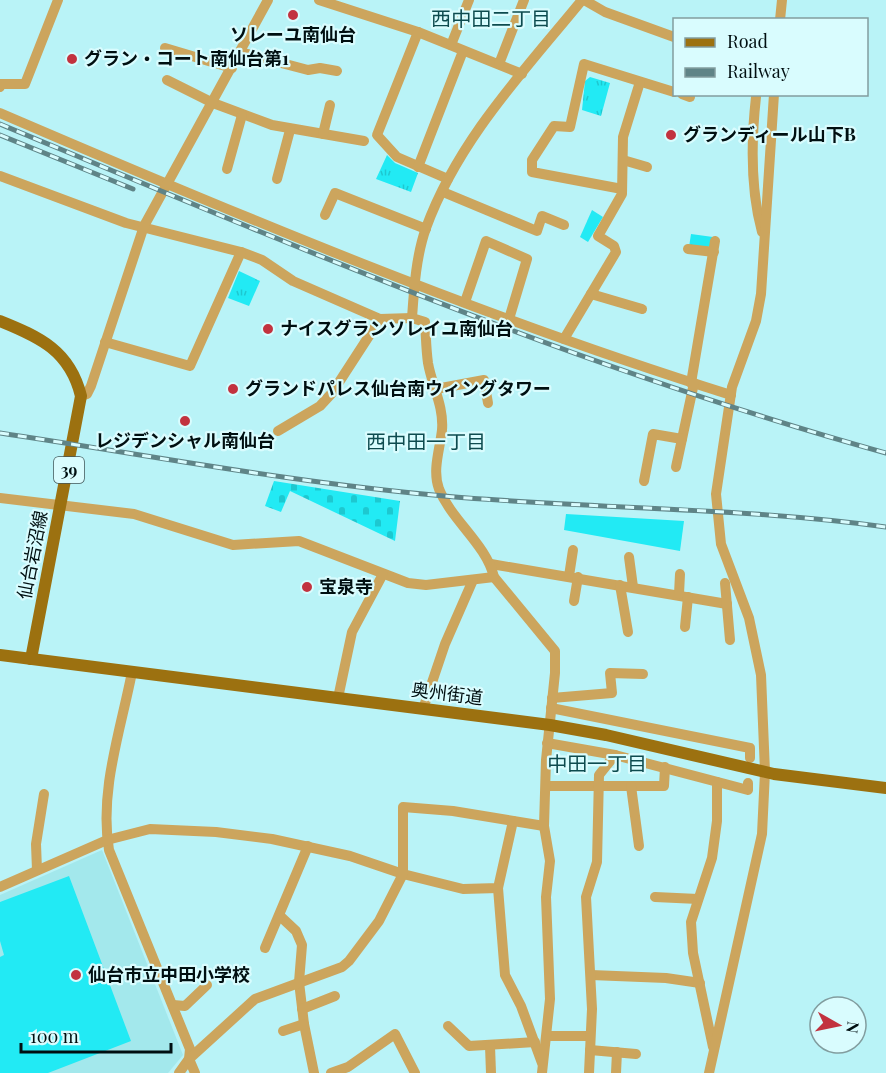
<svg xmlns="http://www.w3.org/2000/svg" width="886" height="1073" font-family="'Playfair Display','Noto Sans JP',serif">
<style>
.built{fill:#a3e8ec}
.grass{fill:#22eaf4}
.cemetery{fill:url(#cemetery-stones)}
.park{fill:url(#park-tufts)}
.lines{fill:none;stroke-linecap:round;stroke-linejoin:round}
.minor{stroke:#cca55d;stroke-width:10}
.major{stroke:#9c7110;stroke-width:12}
.rail-casing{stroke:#5f8487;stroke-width:5}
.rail{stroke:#d9fcfe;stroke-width:3;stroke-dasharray:9;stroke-linecap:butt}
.poi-dot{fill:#c2323f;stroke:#d9fcfe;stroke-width:2}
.labels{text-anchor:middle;stroke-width:4.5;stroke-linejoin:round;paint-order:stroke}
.shield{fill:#d9fcfe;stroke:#415658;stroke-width:1.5}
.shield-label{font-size:16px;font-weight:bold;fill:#000f11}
.poi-label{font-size:18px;font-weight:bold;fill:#000f11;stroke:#d9fcfe;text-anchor:start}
.street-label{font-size:18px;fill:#000f11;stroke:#d9fcfe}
.neighbourhood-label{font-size:20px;fill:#0d4b4f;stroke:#d9fcfe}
</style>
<defs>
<pattern id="cemetery-stones" width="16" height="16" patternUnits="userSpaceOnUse" patternTransform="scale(1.5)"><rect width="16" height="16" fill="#22eaf4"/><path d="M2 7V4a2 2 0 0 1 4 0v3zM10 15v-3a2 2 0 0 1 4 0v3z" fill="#1dc8d0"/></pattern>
<pattern id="park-tufts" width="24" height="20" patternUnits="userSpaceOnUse" patternTransform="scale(1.5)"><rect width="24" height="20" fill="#22eaf4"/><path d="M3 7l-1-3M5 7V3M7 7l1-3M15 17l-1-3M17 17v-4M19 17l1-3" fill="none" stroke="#1dc8d0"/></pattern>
</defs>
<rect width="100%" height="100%" fill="#b9f3f7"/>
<!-- built -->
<path class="built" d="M102 850 183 1055 168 1073H0V895Z"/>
<!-- grass -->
<g class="grass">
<path d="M566 514 684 521 680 551 564 530Z"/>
<path d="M69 876 131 1041 48 1073H0V957L4 955 0 941V902Z"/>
</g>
<!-- cemetery -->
<path class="cemetery" d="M274 481 400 501 395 541 290 491 281 512 265 506Z"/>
<!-- park -->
<g class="park">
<path d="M590 77 610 83 601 116 582 110 585 81Z"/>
<path d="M387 155 395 163 418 173 411 192 376 179Z"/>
<path d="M592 210 603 217 588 242 580 237Z"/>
<path d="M691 234 713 237 712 245 706 248 689 247Z"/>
<path d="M239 271 260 281 249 306 228 298Z"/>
</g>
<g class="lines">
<!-- minor -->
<g class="minor">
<path d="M319 0 418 32 522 74"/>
<path d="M584 0 605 12 674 37"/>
<path d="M780 20 782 0"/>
<path d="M418 32 377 135 397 157 448 179"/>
<path d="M451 45 469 0"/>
<path d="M165 48 232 68"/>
<path d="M240 52 308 70 320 68 337 71"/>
<path d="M499 64 524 0"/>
<path d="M167 80 213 103 272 125 364 141"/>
<path d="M0 87 1 84H25L58 0"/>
<path d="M682 94 690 97"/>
<path d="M756 97C751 142 750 188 762 232"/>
<path d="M0 113C240 216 481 317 731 395"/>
<path d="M323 134 330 105"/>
<path d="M623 160 647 167"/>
<path d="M418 167 463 51"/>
<path d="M227 169 242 115"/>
<path d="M0 176 126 223 241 252 262 260 293 281 380 319 412 318"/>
<path d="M277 179 290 130"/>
<path d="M622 189 532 172V160L554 126 570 127 584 64 674 92"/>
<path d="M443 192 537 231 542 216 564 225"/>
<path d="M325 215 335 193 426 229"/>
<path d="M688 249 714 252"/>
<path d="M591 294 642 309"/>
<path d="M465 302 486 241 527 259 509 319"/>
<path d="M564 339 616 252 614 246 598 236 622 194 623 137 640 82"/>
<path d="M105 342 190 366 241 252"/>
<path d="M691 383 715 241"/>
<path d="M436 389 484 380 488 403"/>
<path d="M81 396 87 394 91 386 144 226 268 0"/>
<path d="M278 431 320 406 332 393 380 319"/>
<path d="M676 467 694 383"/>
<path d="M644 481 653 434 682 439"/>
<path d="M0 498 134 514 233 545 299 541 408 583 426 585 494 577"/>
<path d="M629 557 633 587"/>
<path d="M491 564 727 604"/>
<path d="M569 576 573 550"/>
<path d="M725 583 730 640"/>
<path d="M620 585 628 632"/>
<path d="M679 594 680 574"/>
<path d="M574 601 578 577"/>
<path d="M685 627 688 597"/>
<path d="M132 672C121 729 99 791 109 850L190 1049 189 1059 179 1073"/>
<path d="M338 698 352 632 383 574"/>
<path d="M552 698 612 693 610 673 643 674"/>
<path d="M551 708 750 748V758"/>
<path d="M423 709 445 644 473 580"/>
<path d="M547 743 615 755 748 790V783"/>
<path d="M546 786H664L665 767"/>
<path d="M631 786 639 846"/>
<path d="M37 870 36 844 44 794"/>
<path d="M0 887 107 840 150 829 216 832 272 839 350 856 403 874 463 889 498 888 513 821"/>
<path d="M498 888 505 975 521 1006 542 1063"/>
<path d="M655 897 698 899"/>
<path d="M280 916 296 931 302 945 299 982 304 1024 314 1073"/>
<path d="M265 948 308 846"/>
<path d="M591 975 666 978 700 983"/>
<path d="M173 1005 185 1006 207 985"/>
<path d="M302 1009 335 996"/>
<path d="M448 1026 469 1046 535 1042"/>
<path d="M283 1031 304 1024"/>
<path d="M548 1036H590"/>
<path d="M490 1046 491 1073"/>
<path d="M713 1047 693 953 691 922 712 858 717 821V782"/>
<path d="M590 1050 636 1054"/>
<path d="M195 1073 189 1059 255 999 342 967 349 961 379 921 403 874V807L453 811 544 826"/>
<path d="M331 1073 348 1067 395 1034 415 1073"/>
<path d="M542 1073 550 999 546 897 550 861 544 826 546 760 555 673V651L494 577C486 544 452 521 439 489 432 470 440 449 442 430 444 406 432 386 428 363 426 349 426 335 425 322L412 318C414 289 416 256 426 228 458 140 524 71 582 0"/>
<path d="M589 1073 592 1009 586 897 597 862 599 775 615 755"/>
<path d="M616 1073 617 1052"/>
<path d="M709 1073 762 834 765 772 761 675 749 618 721 544 716 494 732 387 756 321 761 294 774 94"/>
</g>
<!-- major -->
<g class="major">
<path d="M0 321C40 337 70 351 81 396L31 659"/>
<path d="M0 655 550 725 606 735 774 774 886 788"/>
</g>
<defs>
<g id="rail">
<path d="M0 124C291 245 582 369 886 453"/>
<path d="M0 135 133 189"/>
<path d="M0 433C147 455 295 483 444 496 591 509 739 507 886 527"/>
</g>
</defs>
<!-- rail casing -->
<use href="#rail" class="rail-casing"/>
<!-- rail -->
<use href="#rail" class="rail"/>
</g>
<!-- markers -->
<g class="poi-dot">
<circle cx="293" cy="15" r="6"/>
<circle cx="72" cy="59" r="6"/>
<circle cx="671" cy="135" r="6"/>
<circle cx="268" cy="329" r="6"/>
<circle cx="233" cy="389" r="6"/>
<circle cx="185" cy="421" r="6"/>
<circle cx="307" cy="587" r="6"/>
<circle cx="76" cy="975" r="6"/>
</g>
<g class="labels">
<!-- shield labels -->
<rect class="shield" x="54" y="457" width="30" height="26" rx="4.5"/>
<g class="shield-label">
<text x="69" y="476">39</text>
</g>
<!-- poi labels -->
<g class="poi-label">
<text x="293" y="41" text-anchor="middle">ソレーユ南仙台</text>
<text x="84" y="65">グラン・コート南仙台第1</text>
<text x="683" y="141">グランディール山下B</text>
<text x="280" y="335">ナイスグランソレイユ南仙台</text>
<text x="245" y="395">グランドパレス仙台南ウィングタワー</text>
<text x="185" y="447" text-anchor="middle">レジデンシャル南仙台</text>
<text x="319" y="593">宝泉寺</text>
<text x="88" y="981">仙台市立中田小学校</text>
</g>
<!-- street labels -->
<g class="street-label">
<text transform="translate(33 555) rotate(-79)" y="6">仙台岩沼線</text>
<text transform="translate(447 694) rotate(7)" y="6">奥州街道</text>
</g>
<!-- neighbourhood labels -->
<g class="neighbourhood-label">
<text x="491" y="26">西中田二丁目</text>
<text x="426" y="449">西中田一丁目</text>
<text x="597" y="771">中田一丁目</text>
</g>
</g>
<!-- legend -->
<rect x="673" y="18" width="195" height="78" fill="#d9fcfe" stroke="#829d9f" stroke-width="1.5"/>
<rect x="685" y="38" width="30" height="9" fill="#9c7110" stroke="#829d9f" stroke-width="1.5"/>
<text x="727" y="48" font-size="18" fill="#000f11">Road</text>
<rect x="685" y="68" width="30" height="9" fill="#5f8487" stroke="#829d9f" stroke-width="1.5"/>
<text x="727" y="78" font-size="18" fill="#000f11">Railway</text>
<!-- north arrow -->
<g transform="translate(838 1025) rotate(99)"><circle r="28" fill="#d9fcfe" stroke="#829d9f" stroke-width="1.5"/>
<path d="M0-4.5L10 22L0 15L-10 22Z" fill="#c2323f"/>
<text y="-9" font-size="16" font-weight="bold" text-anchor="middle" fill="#000f11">N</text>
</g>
<!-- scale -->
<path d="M21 1043v9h150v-9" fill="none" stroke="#000f11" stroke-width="3"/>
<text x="30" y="1043" font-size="18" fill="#000f11" stroke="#d9fcfe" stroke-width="4.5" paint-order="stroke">100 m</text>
</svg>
